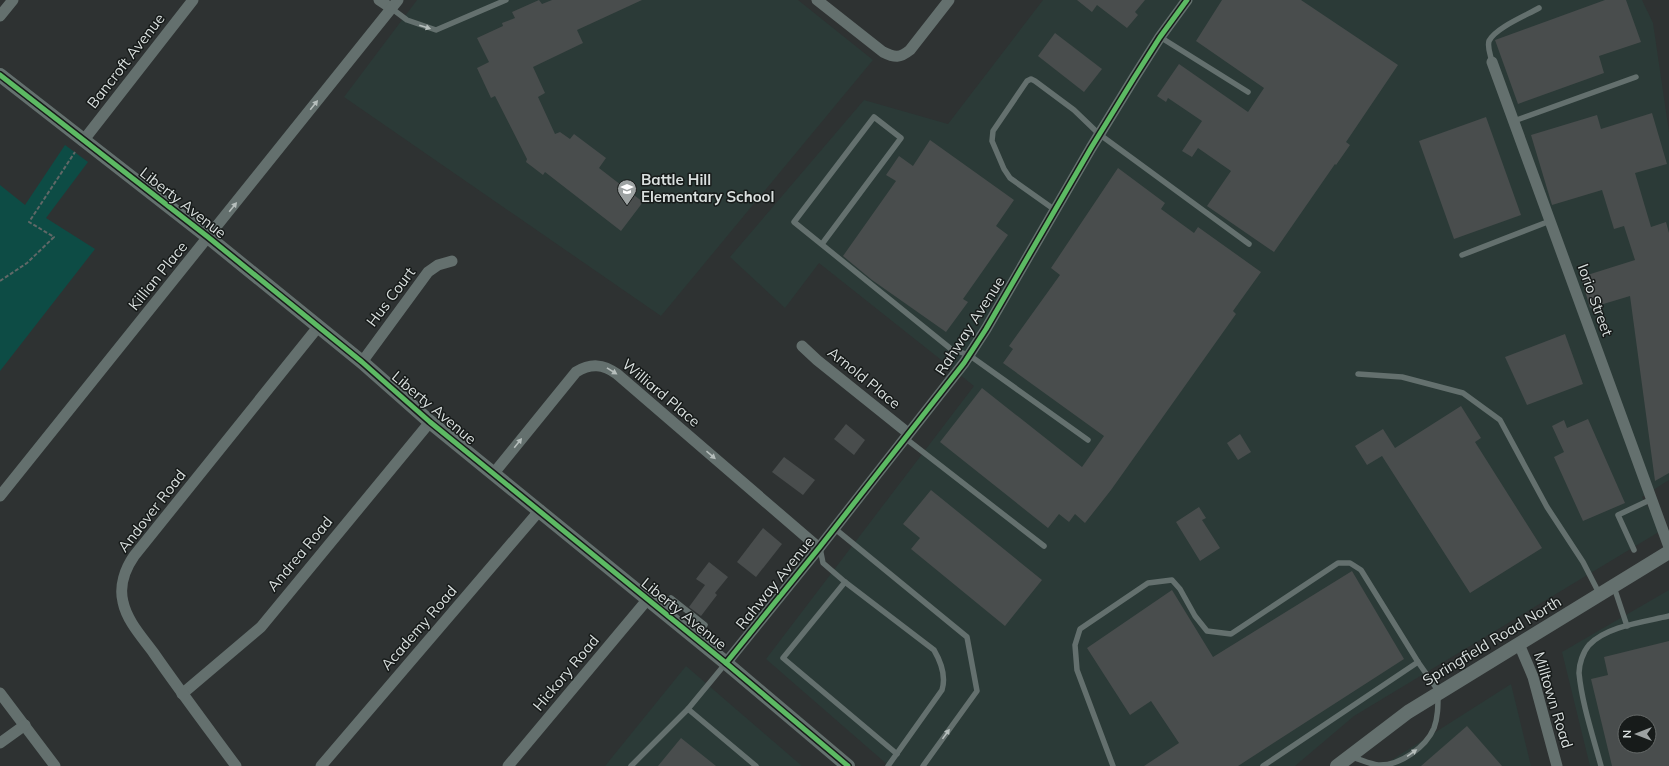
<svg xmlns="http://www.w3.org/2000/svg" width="1669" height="766" font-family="Mulish,sans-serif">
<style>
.built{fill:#2b3a37;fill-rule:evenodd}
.green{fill:#0d4c45}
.building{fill:#494d4d;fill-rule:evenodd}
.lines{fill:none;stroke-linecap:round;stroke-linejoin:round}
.path{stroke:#606867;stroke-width:2;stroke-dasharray:4 2;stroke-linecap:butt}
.service{stroke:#64706e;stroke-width:5.5}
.minor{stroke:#64706e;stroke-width:11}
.tertiary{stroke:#64706e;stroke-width:14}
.cycleway-casing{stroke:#171b1a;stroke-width:8}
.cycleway{stroke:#5cba63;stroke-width:5}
.oneway{fill:#b6bebc}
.labels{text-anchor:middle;stroke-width:3;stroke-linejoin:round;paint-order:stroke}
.street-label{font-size:15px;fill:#d9dfde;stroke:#171b1a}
.poi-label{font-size:15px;font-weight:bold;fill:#d9dfde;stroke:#171b1a;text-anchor:start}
</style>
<rect width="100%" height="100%" fill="#2e3232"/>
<!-- built -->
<g class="built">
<path d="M417 0H798L873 60 661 316 344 97Z"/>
<path d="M1043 0H1642L1653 23 1669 132V480L1642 497 1662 530 1354 716 1295 766H889L766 659 974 386 819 263 785 308 730 257 864 100 948 124Z"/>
<path d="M1669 590V766H1590L1562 652ZM1625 722H1649V746H1625Z"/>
<path d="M686 666 802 766H605Z"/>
<path d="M1511 684 1531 766H1383L1387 763Z"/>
</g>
<!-- green -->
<path class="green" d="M65 145 88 162 46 218 95 249 0 371V185L25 205Z"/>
<!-- building -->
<g class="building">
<path d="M539 0 542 4 552 0H642L577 30 583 43 533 67 545 93 538 97 555 134 560 132 570 139 574 134 606 158 599 168 643 202 621 231 545 172 543 175 526 162 527 159 495 96 491 98 477 68 489 62 477 38 503 26 502 23 515 18 512 12Z"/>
<path d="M1077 0H1145L1135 12 1138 15 1127 28 1097 5 1092 12Z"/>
<path d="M1222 0H1301L1398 65 1346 142 1350 145 1336 165 1335 164 1274 252 1207 206 1231 171 1198 148 1192 157 1182 151 1202 121 1168 98 1166 102 1157 96 1179 64 1248 112 1264 88 1196 41Z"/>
<path d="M1605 0H1626L1641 42 1599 56 1604 73 1518 104 1495 40Z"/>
<path d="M1055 33 1102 69 1084 92 1038 56Z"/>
<path d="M1652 113 1667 164 1635 173 1651 227 1666 222 1669 233V473L1655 481 1630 296 1590 308 1581 277 1635 260 1624 226 1614 229 1602 190 1552 205 1531 135 1597 115 1601 129Z"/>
<path d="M1486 117 1521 215 1454 239 1419 141Z"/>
<path d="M930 140 1014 200 996 226 1008 235 963 299 968 302 946 332 872 280 843 256 896 181 886 175 899 156 913 166Z"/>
<path d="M1118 168 1165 203 1161 209 1194 233 1198 227 1261 272 1233 311 1236 314 1111 490 1085 523 1075 514 1069 522 1059 514 1048 528 940 442 982 388 1082 467 1104 436 1003 363 1013 349 1009 346 1060 275 1051 268Z"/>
<path d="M1565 334 1583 384 1527 405 1505 357Z"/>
<path d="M1461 406 1481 438 1475 442 1542 548 1470 593 1382 456 1367 465 1355 446 1383 429 1395 448Z"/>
<path d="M1588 419 1625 503 1583 521 1554 457 1564 452 1552 426 1564 420 1567 428Z"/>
<path d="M846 424 865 440 854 455 834 439Z"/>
<path d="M1240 434 1251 452 1238 460 1227 443Z"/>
<path d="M784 457 815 480 803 495 772 472Z"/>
<path d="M931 490 1042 580 1005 626 911 549 920 538 903 524Z"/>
<path d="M1199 507 1206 518 1202 520 1220 548 1200 561 1176 522Z"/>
<path d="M763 528 782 544 756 577 737 562Z"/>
<path d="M709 562 728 577 715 593 717 595 701 616 689 607 705 585 696 579Z"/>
<path d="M1352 571 1404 659 1238 766H1144L1179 743 1151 701 1130 715 1087 648 1172 590 1213 657Z"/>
<path d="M1669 641V766H1612L1591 679 1608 675 1604 657ZM1625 722H1649V746H1625Z"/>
<path d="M1467 726 1502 766H1421Z"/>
<path d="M681 738 716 766H658Z"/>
</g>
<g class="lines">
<!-- path -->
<path class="path" d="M0 281 27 263 54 237 29 222 75 152"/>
<!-- service -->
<g class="service">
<path d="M391 8 407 20 436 30 506 0"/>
<path d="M1160 37 1248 92"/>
<path d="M1492 62C1491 56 1487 48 1489 41 1495 28 1527 15 1539 8"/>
<path d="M1514 121 1636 77"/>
<path d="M1055 210 1010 178 1004 169 992 141 993 131 1027 81 1031 79 1035 81 1074 110 1099 134 1249 244"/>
<path d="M822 244 901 138 874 117 794 222 951 349 969 355 1088 440"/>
<path d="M1462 255 1550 221"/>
<path d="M1358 374 1402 377 1463 393 1500 420 1547 507 1583 562 1600 595"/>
<path d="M905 438 1044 546"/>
<path d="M834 528 967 637 977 691 923 766"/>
<path d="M820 548 823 563 845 582 934 650C941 662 946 677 942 690L888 766"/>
<path d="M1634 550 1618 515 1652 499"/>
<path d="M845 582 783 658 897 754"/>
<path d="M1614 587 1627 626"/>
<path d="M662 610 671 598 705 625 695 637"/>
<path d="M1418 662 1439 692"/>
<path d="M688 709 756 766"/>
<path d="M1351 757C1360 759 1369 764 1378 765 1400 766 1426 747 1434 728 1438 717 1438 706 1438 694"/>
<path d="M631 766 688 709 726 663"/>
<path d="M1113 766 1077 670 1075 645 1080 629 1148 583 1172 580 1180 589 1195 616 1207 631 1231 634 1338 563H1350L1361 570 1418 662 1263 766"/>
<path d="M1601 766C1593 736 1582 704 1579 673 1579 664 1583 652 1589 645 1607 626 1644 622 1669 616"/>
</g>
<!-- minor -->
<g class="minor">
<path d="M379 0 391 8"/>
<path d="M817 0 883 52C895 58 900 58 910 50L949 0"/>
<path d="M0 16 13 0"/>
<path d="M1492 62 1669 547"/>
<path d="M83 141 193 0"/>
<path d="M802 346 817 360 908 433"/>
<path d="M362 362 428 272 438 265 452 261"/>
<path d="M494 473 576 372C591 363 603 364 617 374L819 548"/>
<path d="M0 496 398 0"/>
<path d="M1519 644 1533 677 1557 766"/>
<path d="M726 663 819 548 964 363 986 329 1091 148 1134 78 1160 37 1187 0"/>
<path d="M0 693 55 766"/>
<path d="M182 694 261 627 430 422"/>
<path d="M0 743 25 725"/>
<path d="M236 766C208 728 180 691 153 652 142 637 127 621 123 602 119 586 125 569 134 556L318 327"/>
<path d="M321 766 540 510"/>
<path d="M508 766 647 600"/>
</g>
<!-- tertiary -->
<g class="tertiary">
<path d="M0 75 208 237 362 362 430 422 726 663 848 766"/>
<path d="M1337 766 1408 712 1669 552"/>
</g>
<defs>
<g id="cycleway">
<path d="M0 75 208 237 362 362 430 422 726 663 848 766"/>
<path d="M726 663 819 548 964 363 986 329 1091 148 1134 78 1160 37 1187 0"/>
</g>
</defs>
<!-- cycleway casing -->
<use href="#cycleway" class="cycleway-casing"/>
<!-- cycleway -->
<use href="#cycleway" class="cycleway"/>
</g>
<!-- one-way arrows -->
<defs><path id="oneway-solid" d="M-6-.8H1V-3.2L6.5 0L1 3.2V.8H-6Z"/></defs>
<g class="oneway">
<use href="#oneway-solid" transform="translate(425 27) rotate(17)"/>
<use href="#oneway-solid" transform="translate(314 105) rotate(-51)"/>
<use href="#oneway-solid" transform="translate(233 207) rotate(-51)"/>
<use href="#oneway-solid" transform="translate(612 371) rotate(32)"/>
<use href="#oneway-solid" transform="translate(518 443) rotate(-51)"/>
<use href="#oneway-solid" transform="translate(711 455) rotate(41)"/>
<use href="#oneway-solid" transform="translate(946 734) rotate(-54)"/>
<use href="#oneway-solid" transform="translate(1412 753) rotate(-35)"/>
</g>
<!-- icons -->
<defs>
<symbol id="school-pin" viewBox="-11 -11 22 30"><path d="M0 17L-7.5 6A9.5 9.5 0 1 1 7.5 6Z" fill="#9da2a2" stroke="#171b1a"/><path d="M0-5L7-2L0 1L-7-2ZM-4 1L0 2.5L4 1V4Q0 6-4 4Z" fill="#fff"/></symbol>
</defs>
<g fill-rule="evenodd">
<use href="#school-pin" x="616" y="178" width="22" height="30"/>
</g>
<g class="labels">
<!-- street labels -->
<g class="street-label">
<text transform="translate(126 61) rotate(-52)" y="5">Bancroft Avenue</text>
<text transform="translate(183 203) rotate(38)" y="5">Liberty Avenue</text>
<text transform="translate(158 276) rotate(-51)" y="5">Killian Place</text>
<text transform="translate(391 297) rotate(-53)" y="5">Hus Court</text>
<text transform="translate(1595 300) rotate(70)" y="5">Iorio Street</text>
<text transform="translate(970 326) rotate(-57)" y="5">Rahway Avenue</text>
<text transform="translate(864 378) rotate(39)" y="5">Arnold Place</text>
<text transform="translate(661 393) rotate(40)" y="5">Williard Place</text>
<text transform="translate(434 408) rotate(40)" y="5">Liberty Avenue</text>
<text transform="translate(152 511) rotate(-52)" y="5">Andover Road</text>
<text transform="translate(300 554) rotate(-50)" y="5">Andrea Road</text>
<text transform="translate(775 583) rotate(-51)" y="5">Rahway Avenue</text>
<text transform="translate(684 614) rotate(39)" y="5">Liberty Avenue</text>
<text transform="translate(419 628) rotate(-49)" y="5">Academy Road</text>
<text transform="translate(1492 641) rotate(-31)" y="5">Springfield Road North</text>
<text transform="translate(566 673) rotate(-50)" y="5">Hickory Road</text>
<text transform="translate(1553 700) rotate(73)" y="5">Milltown Road</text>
</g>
<!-- poi labels -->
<g class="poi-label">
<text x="641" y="185">Battle Hill<tspan x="641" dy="17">Elementary School</tspan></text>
</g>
</g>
<!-- north arrow -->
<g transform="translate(1637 734) rotate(270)"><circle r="19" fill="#171b1a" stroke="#656968"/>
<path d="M0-3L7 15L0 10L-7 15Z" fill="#9da2a2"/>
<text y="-6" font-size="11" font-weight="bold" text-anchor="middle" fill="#d9dfde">N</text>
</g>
</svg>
